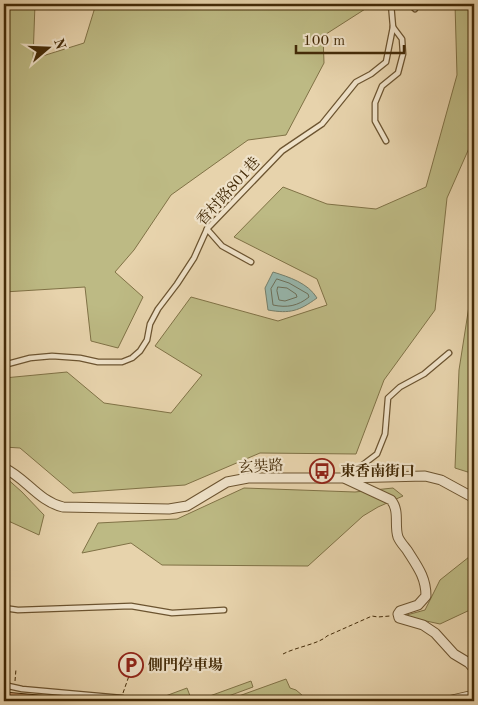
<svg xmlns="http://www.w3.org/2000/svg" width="478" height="705" font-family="'Old Standard TT','Noto Serif TC',serif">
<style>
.green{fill:#bdba84;stroke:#807246}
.water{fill:#97b7ad;stroke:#757f6b}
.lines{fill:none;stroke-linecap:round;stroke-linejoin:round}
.shore{stroke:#6d705a;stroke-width:1}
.building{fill:#d6a57c;stroke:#432a07}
.lane-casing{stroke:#6c5430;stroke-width:7}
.street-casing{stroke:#6c5430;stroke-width:11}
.path{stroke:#432a07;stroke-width:1;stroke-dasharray:4 2.5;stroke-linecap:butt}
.lane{stroke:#efe2c9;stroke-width:4.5}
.street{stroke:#efe2c9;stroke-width:9}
.labels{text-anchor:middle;stroke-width:4.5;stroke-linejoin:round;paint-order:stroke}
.street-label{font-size:15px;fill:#432a07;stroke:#efe2c9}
.poi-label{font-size:15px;font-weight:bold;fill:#432a07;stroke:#efe2c9;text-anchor:start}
</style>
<rect width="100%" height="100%" fill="#e7d3ac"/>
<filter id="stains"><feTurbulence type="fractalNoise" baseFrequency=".004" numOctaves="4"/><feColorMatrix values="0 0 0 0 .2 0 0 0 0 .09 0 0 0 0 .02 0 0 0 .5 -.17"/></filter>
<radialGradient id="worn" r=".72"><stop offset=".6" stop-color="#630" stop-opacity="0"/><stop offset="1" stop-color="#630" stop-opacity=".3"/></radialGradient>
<!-- green -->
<g class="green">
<path d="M4 4H35L33 59 84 43 96 4H373L323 36 324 63 286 135 248 140 171 195 134 250 115 272 143 297 118 348 91 341 85 287 4 292Z"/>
<path d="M455 4H474V137L447 198 435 310 384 380 356 454 260 453 185 485 73 493 20 448 4 447V378L67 372 104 403 171 413 202 375 155 346 191 297 278 321 327 305 317 279 234 237 283 187 327 204 376 209 426 187 457 75Z"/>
<path d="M474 274V474L455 468 459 370Z"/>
<path d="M4 476 22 492 44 515 39 535 4 519Z"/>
<path d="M244 488 355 492 393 488 403 496 378 507 363 516 308 566 162 565 131 543 82 553 98 523 177 519Z"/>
<path d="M474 553V607L472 609 440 624 403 616 425 610 440 580Z"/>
<path d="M286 679 290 688 296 690 309 701H225Z"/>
<path d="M251 681 253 687 215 701H196Z"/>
<path d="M187 688 192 701H152Z"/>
</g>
<!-- water -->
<path class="water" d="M273 272C289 277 308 283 317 298 299 311 290 314 268 310L265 288Z"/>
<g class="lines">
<!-- shore -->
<g class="shore">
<path d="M277 279 289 283 308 294 309 297C298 306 287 308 273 305L271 289Z"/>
<path d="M278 287 287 288 296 294 297 297 285 301 279 300 277 291Z"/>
</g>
</g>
<!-- building -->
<path class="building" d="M4 692 61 697V701H4Z"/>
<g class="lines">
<defs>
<g id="lane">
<path d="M410 4 415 9 416 4"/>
<path d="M386 141 375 121V103L382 86 398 73 403 54 402 39 393 27"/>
<path d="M207 229 222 246 251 262"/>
<path d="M4 365 30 358 52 356 80 358 98 362H122L132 358 140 351 147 340 150 324 158 309 177 284 194 258 207 229 282 151 322 124 356 82 371 74 386 62 393 27 391 4"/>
<path d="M348 476 377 454 385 434 388 398 400 387 424 374 449 353"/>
<path d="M4 608 18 610 131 606 172 613 224 610"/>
<path d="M4 685 22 689 122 698 120 701"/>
</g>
<g id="street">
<path d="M4 468C26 478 38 501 63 507L169 509 187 506 227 482 248 478H345L425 476 441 480 474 498"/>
<path d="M346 479 391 500C400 511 394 525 398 537 400 542 404 546 407 550 417 566 426 577 426 596L418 605 400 611 398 614 399 618 423 625 435 633 454 654 469 663 474 669"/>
<path d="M448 701 474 695"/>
</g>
</defs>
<!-- lane casing -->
<use href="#lane" class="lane-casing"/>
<!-- street casing -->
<use href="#street" class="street-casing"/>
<!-- path -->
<g class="path">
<path d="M283 654C296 647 319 644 327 636L372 616 378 617 390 616"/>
<path d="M15 681 16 669"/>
<path d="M123 693 130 673"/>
</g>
<!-- lane -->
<use href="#lane" class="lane"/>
<!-- street -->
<use href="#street" class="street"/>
</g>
<!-- icons -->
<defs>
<symbol id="bus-ring" viewBox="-11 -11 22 22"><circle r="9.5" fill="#efe2c9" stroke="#8f2418" stroke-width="1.5"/><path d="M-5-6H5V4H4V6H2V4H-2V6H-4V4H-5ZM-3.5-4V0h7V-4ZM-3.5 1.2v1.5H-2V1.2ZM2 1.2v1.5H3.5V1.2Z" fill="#8f2418"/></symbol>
<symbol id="parking-ring" viewBox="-11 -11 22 22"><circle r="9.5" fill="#efe2c9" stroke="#8f2418" stroke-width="1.5"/><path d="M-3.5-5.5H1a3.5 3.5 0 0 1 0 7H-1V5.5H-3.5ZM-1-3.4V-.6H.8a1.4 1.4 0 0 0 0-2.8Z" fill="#8f2418"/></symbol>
</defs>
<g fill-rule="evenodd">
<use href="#bus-ring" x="308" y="457" width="28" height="28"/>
<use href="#parking-ring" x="117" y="651" width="28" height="28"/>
</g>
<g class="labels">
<!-- street labels -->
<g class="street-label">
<text transform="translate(228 191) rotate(-48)" y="5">香村路801巷</text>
<text transform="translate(261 466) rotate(-3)" y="5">玄奘路</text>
</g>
<!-- poi labels -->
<g class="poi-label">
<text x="340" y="476">東香南街口</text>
<text x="148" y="670">側門停車場</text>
</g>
</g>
<!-- margin -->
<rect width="478" height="705" fill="none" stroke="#e7d3ac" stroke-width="20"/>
<rect x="5" y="5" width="468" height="695" fill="none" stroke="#432a07" stroke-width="2.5"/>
<rect x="10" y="10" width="458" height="685" fill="none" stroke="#432a07"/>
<!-- north arrow -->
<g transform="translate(48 48) rotate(71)" stroke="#efe2c9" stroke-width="4" paint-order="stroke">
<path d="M0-4L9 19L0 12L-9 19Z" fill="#432a07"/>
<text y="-8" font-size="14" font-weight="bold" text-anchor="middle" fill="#432a07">N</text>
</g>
<!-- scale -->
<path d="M296 45v8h108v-8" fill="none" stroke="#432a07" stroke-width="2.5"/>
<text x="303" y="45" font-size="15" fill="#432a07" stroke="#efe2c9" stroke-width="4" paint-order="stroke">100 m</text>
<rect width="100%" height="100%" filter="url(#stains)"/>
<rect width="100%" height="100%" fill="url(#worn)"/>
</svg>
